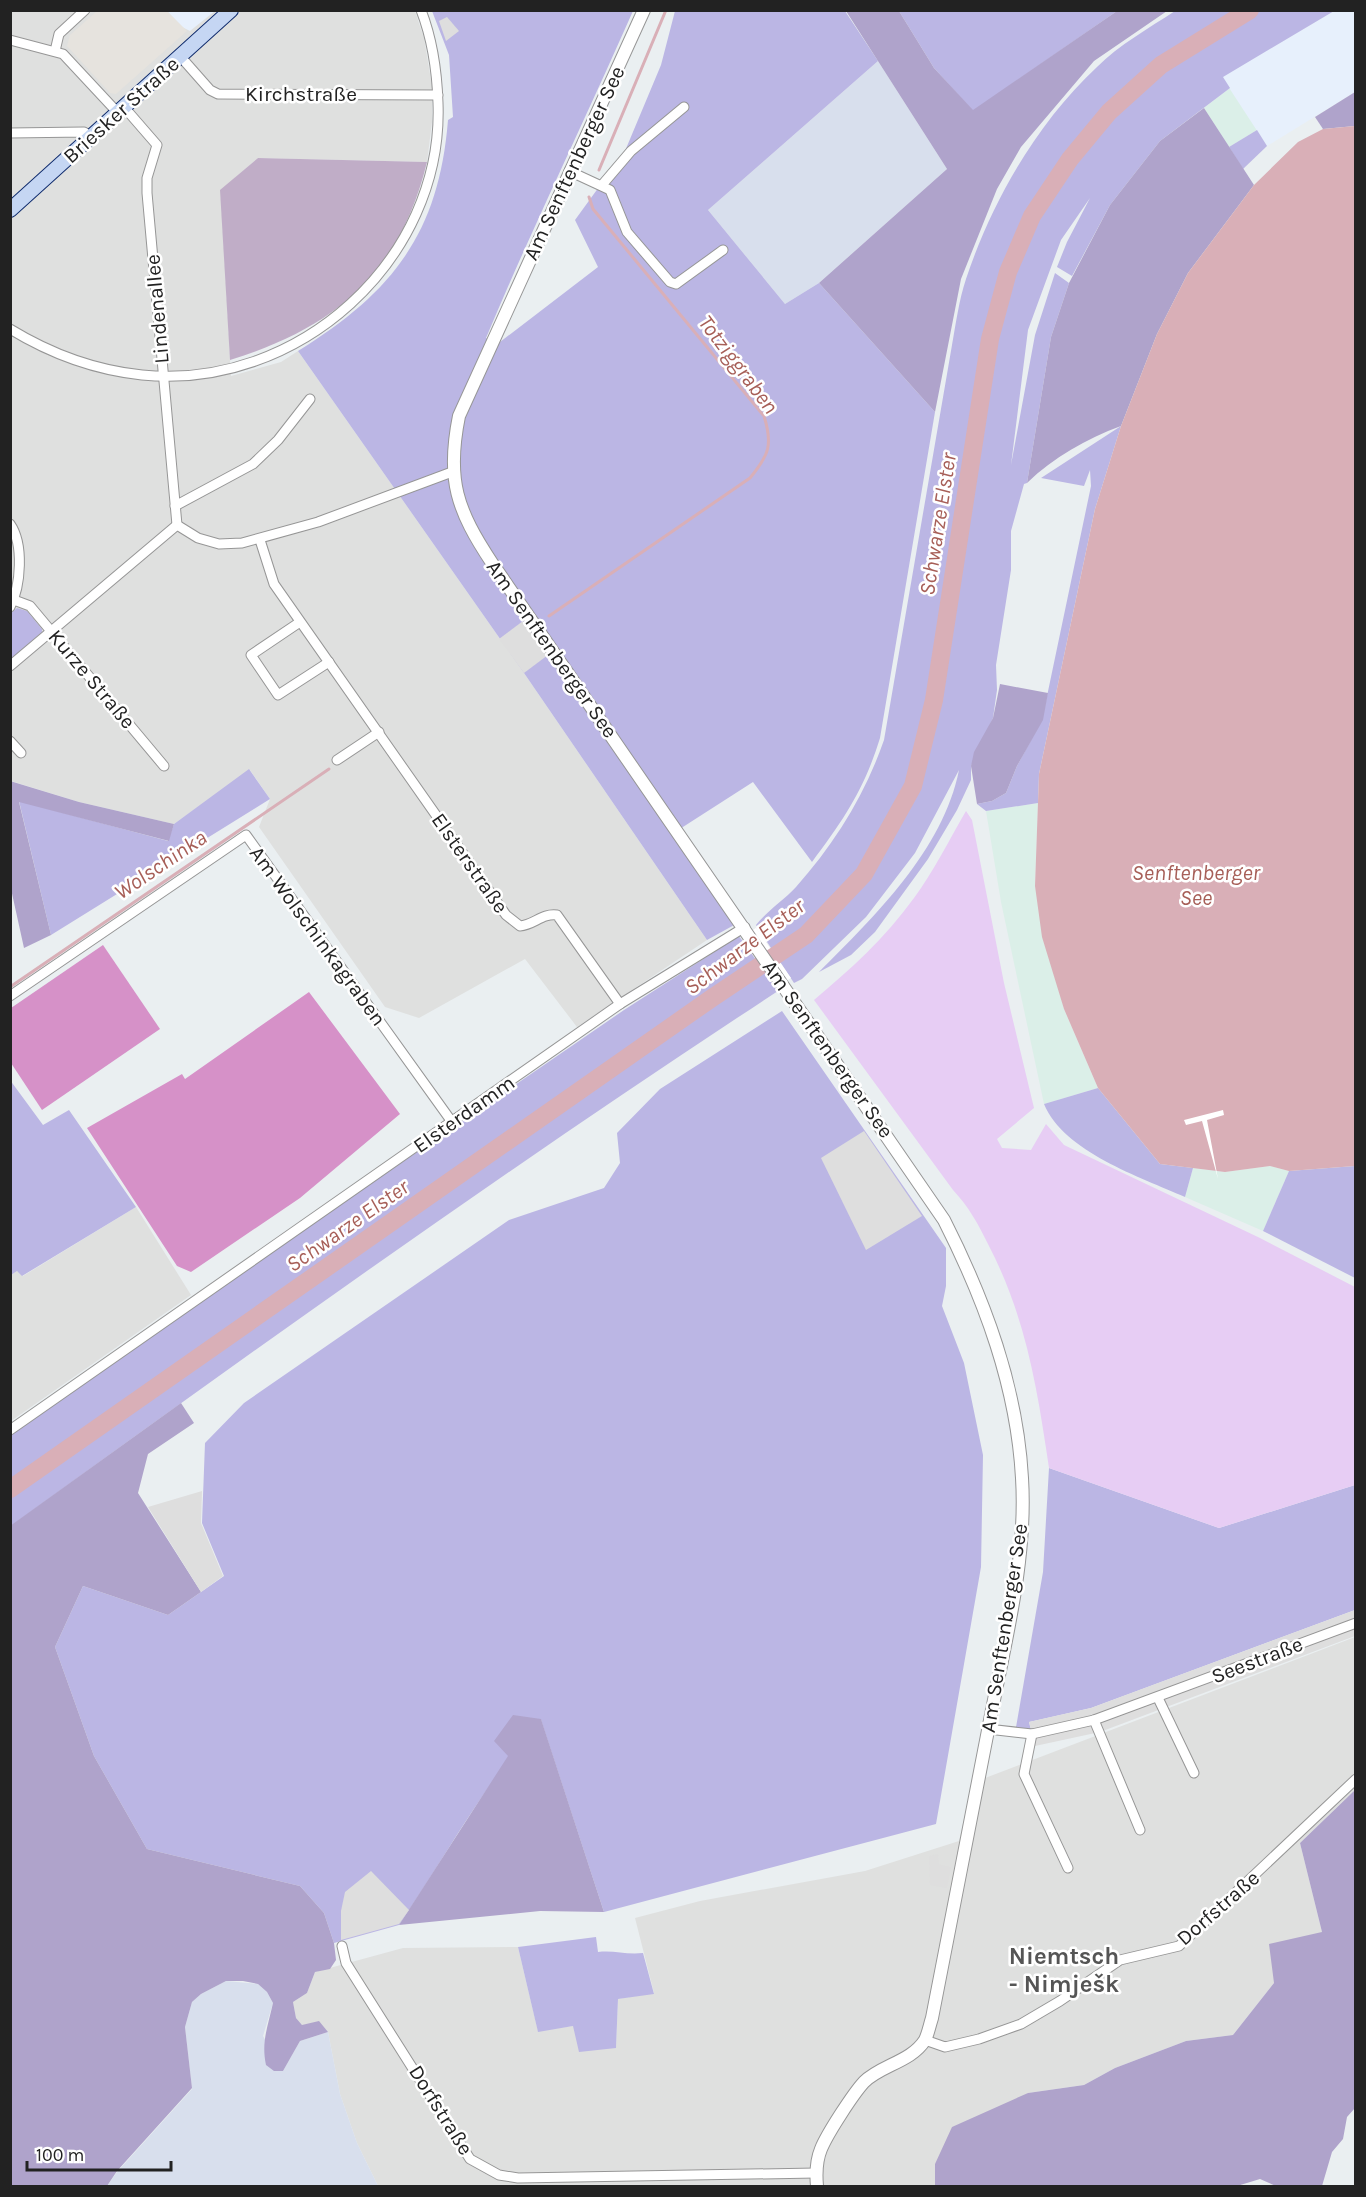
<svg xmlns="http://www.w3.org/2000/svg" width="1366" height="2197" font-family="Karla,sans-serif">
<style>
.residential{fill:#dfe0df}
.commercial{fill:#dbefe8}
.education{fill:#e7f0fc}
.farmland{fill:#d8dfed}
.grass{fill:#bbb6e4}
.forest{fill:#afa3cb}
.cemetery{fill:#c0adc7}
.park{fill:#e7cdf4}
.pitch{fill:#d691c8}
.parking{fill:#dedede}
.plaza{fill:#e6e3de}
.water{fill:#d9afb7}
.pier{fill:#fff}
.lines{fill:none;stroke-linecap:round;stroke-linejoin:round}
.stream{stroke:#d9afb7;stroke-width:3}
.river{stroke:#d9afb7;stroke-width:18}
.minor-casing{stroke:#969696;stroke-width:11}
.tertiary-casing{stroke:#969696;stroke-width:14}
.secondary-casing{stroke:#122e6f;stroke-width:16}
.minor{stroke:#fff;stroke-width:9}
.tertiary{stroke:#fff;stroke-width:12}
.secondary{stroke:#c5d6f3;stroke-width:14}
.labels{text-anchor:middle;stroke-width:5;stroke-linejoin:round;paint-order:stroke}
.street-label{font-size:21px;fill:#222;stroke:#fff}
.water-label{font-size:22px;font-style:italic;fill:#a75f58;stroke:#fff}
.quarter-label{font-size:24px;font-weight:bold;fill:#555;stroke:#fff}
</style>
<rect width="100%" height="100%" fill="#eaeff1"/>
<!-- residential -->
<g class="residential">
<path d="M11 11H415L424 38 432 86V122L427 162 258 158 221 190 231 376 281 362 298 351 524 673 707 940 577 1027 525 959 419 1018 385 1007 259 827 270 799 250 770 174 824 79 802 11 781V659L42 632 17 608 11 613Z"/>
<path d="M136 1207 191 1295 11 1421V1275L17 1271 23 1276Z"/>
<path d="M1355 1637V1790L1300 1843 1322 1932 1274 1983 1233 2035 1186 2041 1115 2068 1084 2085 1028 2093 935 2164V2186H378L357 2143 340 2094 328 2032 302 2025 296 2018 293 2002 307 1993 315 1972 403 1948 518 1947 538 2031 573 2026 616 2048 618 1999 654 1993 635 1918 700 1901 865 1871 959 1841 972 1783Z"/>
</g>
<!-- commercial -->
<g class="commercial">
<path d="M1230 88 1257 130 1229 147 1204 108Z"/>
<path d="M1038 803 1035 886 1064 1009 1098 1088 1044 1104 1001 902 986 811Z"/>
<path d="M1270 1166 1289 1171 1263 1231 1185 1197 1193 1168 1225 1172Z"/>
</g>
<!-- education -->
<g class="education">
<path d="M167 11H215L190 31 182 27Z"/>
<path d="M1334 11H1355V92L1267 146 1222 77Z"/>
</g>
<!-- farmland -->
<g class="farmland">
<path d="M878 61 947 169 819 283 785 304 708 210Z"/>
<path d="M226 1981 258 1984 267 1992 273 2003 263 2036 283 2071 300 2041 328 2032 340 2094 357 2143 378 2186H107L117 2172 192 2089 185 2027 192 2002 201 1994Z"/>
</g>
<!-- grass -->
<g class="grass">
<path d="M432 11H633C585 120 532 228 486 338L500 342 598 267 575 220 625 151 661 65 675 11H845L878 61 708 210 785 304 819 283 935 412 880 738C864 790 844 819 812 862L753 782 672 834 736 924 707 940 524 673 298 351C393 292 439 233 448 120L453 117 449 55Z"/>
<path d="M899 11H1117L973 111 934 68Z"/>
<path d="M1175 11H1334L1223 77 1230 88 1160 141 1110 205 1072 276 1057 267 1067 242 1090 198 1061 240 1028 330 1011 465 1035 335 1055 273 1069 283 1051 337 1027 483 1024 484 1011 531V570L996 665 997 690 993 718 971 766V780L957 810 928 859 875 932 851 955 819 972C875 916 943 850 959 770L915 853 866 917 802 979 794 983 756 925C767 911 784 900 796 887 835 843 865 795 884 740L952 345C956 323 959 300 966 279 992 201 1037 123 1097 67 1119 45 1149 28 1175 11Z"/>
<path d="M1257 130 1267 146 1243 169 1229 147Z"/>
<path d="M1121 426 1095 509 1039 774 1038 803 986 811 977 804 992 801 1006 793 1017 766 1042 720 1091 486 1090 470 1084 486 1041 478Z"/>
<path d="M17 608 27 611 42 629V632L11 659V613Z"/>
<path d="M249 769 270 799 51 935 19 801 168 841 174 824Z"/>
<path d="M739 936 778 991C517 1162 263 1343 11 1526V1431L624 1010Z"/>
<path d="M782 1011 946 1248V1286L942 1306 964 1363 983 1455 981 1567 936 1824 604 1912 541 1720C485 1782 446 1856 399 1925L334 1943 324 1913 300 1886 147 1849 94 1756 55 1647 83 1586 168 1615 224 1576 202 1523 205 1443 244 1403 509 1220 604 1188 620 1163 617 1133 660 1089Z"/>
<path d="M10 1080 43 1125 69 1110 136 1207 22 1276 17 1271 11 1275Z"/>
<path d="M1098 1088 1160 1164 1193 1168 1185 1197C1140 1177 1064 1152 1044 1104Z"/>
<path d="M1355 1166V1278L1263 1231 1289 1171Z"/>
<path d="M1049 1468 1219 1528 1355 1485V1610L1091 1708 1029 1722 1032 1734 1015 1733 1043 1572Z"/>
<path d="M596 1937 598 1952C614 1950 626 1955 643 1953L654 1994 618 1999 616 2048 579 2052 573 2026 538 2032 518 1947Z"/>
</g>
<!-- forest -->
<g class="forest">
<path d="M846 11H899L934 68 973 110 1117 11H1167L1094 61 1021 147 997 189 961 279 935 412 819 283 947 169Z"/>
<path d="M1355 92V126L1323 129 1315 117Z"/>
<path d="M1204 108 1254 185 1188 273 1157 334 1121 426C1086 439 1054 457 1027 483L1051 337 1069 283 1110 205 1160 141Z"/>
<path d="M1000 684 1048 693 1043 720 1017 766 1006 793 992 801 977 804 971 766 974 752 993 718Z"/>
<path d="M10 781 79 802 174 824 169 841 19 802 51 935 24 948 11 889Z"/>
<path d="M181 1403 194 1423 148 1454 138 1493 201 1592 168 1615 83 1586 55 1647 94 1756 147 1849 300 1886 324 1913 334 1943 336 1960 330 1969 315 1972 307 1993 293 2002 296 2018 302 2025 319 2021 328 2032 300 2041 283 2071H274L266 2065C261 2042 268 2026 273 2003L267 1992 258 1984 243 1981H226L201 1994 192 2002 185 2027 192 2088 117 2171 107 2186H11L10 1526Z"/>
<path d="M513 1715 541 1719 604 1912 540 1911 399 1925 508 1756 494 1741Z"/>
<path d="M1355 1790V2108L1347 2117 1343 2139 1332 2152 1322 2186H1276L1260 2179 1237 2186H935V2164L952 2127 1028 2093 1084 2085 1115 2068 1186 2041 1233 2035 1274 1983 1269 1944 1322 1932 1300 1843Z"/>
</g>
<!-- cemetery -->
<path class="cemetery" d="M258 158 427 162C400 273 336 327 230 360L220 190Z"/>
<!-- park -->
<path class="park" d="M966 811 972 820 1004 983 1034 1108 997 1139 1002 1148 1031 1150 1046 1124 1064 1145 1260 1238 1355 1287V1485L1219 1528 1049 1468C1037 1387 1026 1317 988 1244 978 1224 969 1207 953 1190L814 1000C851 969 885 938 914 898 934 871 949 840 966 811Z"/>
<!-- pitch -->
<g class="pitch">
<path d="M103 945 160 1029 42 1110 11 1063V1008Z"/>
<path d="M309 992 400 1114 300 1198 191 1272 177 1266 87 1128 182 1074 185 1079Z"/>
</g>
<!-- parking -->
<g class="parking">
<path d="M447 17 459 31 446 41 439 21Z"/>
<path d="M523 621 548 655 524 673 499 639Z"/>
<path d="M864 1131 922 1216 866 1250 821 1158Z"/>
<path d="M202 1491 201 1523 223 1576 201 1592 148 1507Z"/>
<path d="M1355 1610V1636L1100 1732 1035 1746 1029 1722 1091 1708Z"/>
<path d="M938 1854 939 1864 951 1867 947 1888 930 1885 929 1856Z"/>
<path d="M371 1871 409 1910 399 1924 341 1940V1911L345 1892Z"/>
</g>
<!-- plaza -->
<path class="plaza" d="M97 11H167L187 31 116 94 110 93 67 46 70 35Z"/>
<!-- water -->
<path class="water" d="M1355 126V1166L1289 1171 1270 1166 1225 1172 1160 1164 1098 1088 1064 1009 1042 937 1035 886 1039 774 1095 509 1121 426 1157 334 1188 273 1254 185 1298 142 1323 129Z"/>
<!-- pier -->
<g class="pier">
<path d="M756 928 791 978 776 988 742 937Z"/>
<path d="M1223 1110 1224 1115 1207 1120 1218 1179 1202 1121 1186 1125 1184 1120Z"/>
</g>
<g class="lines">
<!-- stream -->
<g class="stream">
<path d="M599 170 666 10"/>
<path d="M549 616 750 478C769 455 773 445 764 416L593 209 589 197"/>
<path d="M10 987 329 769"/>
</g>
<!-- river -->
<path class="river" d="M10 1489 712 998 806 935 864 874 913 786 934 700 990 339 1008 272 1032 216 1070 159 1109 112 1161 65 1250 10"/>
<defs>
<g id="minor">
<path d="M10 40 63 54 118 113"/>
<path d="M55 51 59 34 85 10"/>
<path d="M180 56 210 90 218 94 438 95"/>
<path d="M124 107 157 145 147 178V193L177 525"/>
<path d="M10 133 84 132 91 137"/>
<path d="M569 171 610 190 627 232 670 282 676 284 723 250"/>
<path d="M602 185 631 151 684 107"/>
<path d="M10 329C51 354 94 370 142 375 297 391 444 260 438 103 437 71 433 41 421 10"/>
<path d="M175 506 253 464 278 440 310 399"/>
<path d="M10 524C24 544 21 586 10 607"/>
<path d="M177 525 198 538 219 544 242 543 318 522 452 472"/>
<path d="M260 540 274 584 506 915 520 926C534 925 542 913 557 915L620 1004"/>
<path d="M14 600 30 606 164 766"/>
<path d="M300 622 251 655 278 695 329 662"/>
<path d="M10 666 177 525"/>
<path d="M10 741 21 753"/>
<path d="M337 760 379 732"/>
<path d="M10 996 246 835 452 1122"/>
<path d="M10 1430 620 1004 745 927"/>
<path d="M1158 1698 1194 1773"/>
<path d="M1094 1720 1140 1830"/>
<path d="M988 1729 1032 1734 1094 1720 1356 1623"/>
<path d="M1032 1734 1024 1774 1068 1868"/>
<path d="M342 1946 346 1963 470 2159 499 2175 518 2178 816 2173"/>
<path d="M925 2040 945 2047 979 2039 1021 2024 1060 2001 1120 1960 1179 1946 1356 1779"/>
</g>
<path id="tertiary" d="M644 10 459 416C446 480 457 510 492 563L944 1220C985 1301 1017 1387 1022 1478 1027 1557 1006 1638 991 1715 971 1816 952 1917 932 2018 930 2024 928 2034 925 2040 911 2062 881 2065 864 2082 853 2094 827 2134 821 2149 816 2161 816 2175 817 2186"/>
<path id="secondary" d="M10 210 231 10"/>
</defs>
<!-- minor casing -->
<use href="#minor" class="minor-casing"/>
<!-- tertiary casing -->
<use href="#tertiary" class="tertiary-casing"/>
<!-- secondary casing -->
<use href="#secondary" class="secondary-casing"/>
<!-- minor -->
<use href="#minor" class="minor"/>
<!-- tertiary -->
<use href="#tertiary" class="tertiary"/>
<!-- secondary -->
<use href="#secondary" class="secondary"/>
</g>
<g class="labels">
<!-- street labels -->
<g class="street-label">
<text x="301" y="101">Kirchstraße</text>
<text transform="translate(121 110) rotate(-42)" y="7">Briesker Straße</text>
<text transform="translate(574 163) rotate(-65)" y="7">Am Senftenberger See</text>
<text transform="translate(157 309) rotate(-95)" y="7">Lindenallee</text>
<text transform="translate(552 649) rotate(55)" y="7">Am Senftenberger See</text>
<text transform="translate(92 679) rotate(50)" y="7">Kurze Straße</text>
<text transform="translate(470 863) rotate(55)" y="7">Elsterstraße</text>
<text transform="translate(318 936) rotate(54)" y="7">Am Wolschinkagraben</text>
<text transform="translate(828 1049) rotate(55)" y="7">Am Senftenberger See</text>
<text transform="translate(464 1114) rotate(-35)" y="7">Elsterdamm</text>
<text transform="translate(1004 1628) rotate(-81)" y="7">Am Senftenberger See</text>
<text transform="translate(1257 1660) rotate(-21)" y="7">Seestraße</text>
<text transform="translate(1218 1908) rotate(-41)" y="7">Dorfstraße</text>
<text transform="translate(441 2110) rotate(58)" y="7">Dorfstraße</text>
</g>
<!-- water labels -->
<g class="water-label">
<text transform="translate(739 364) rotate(53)" y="8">Totziggraben</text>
<text transform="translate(937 524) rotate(-81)" y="8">Schwarze Elster</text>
<text transform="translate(160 864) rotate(-34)" y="8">Wolschinka</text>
<text x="1196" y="880">Senftenberger<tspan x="1196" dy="25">See</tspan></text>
<text transform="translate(744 946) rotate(-37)" y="8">Schwarze Elster</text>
<text transform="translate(347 1225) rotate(-35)" y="8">Schwarze Elster</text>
</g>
<!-- quarter labels -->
<g class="quarter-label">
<text x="1064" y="1964">Niemtsch<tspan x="1064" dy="28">- Nimješk</tspan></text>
</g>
</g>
<!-- border -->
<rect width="1366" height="2197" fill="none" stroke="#222222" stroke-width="24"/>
<!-- scale -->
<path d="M27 2161v9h144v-9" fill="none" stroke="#222222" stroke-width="3"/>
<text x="36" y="2161" font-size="18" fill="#222222" stroke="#ffffff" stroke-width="4.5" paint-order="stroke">100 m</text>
</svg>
